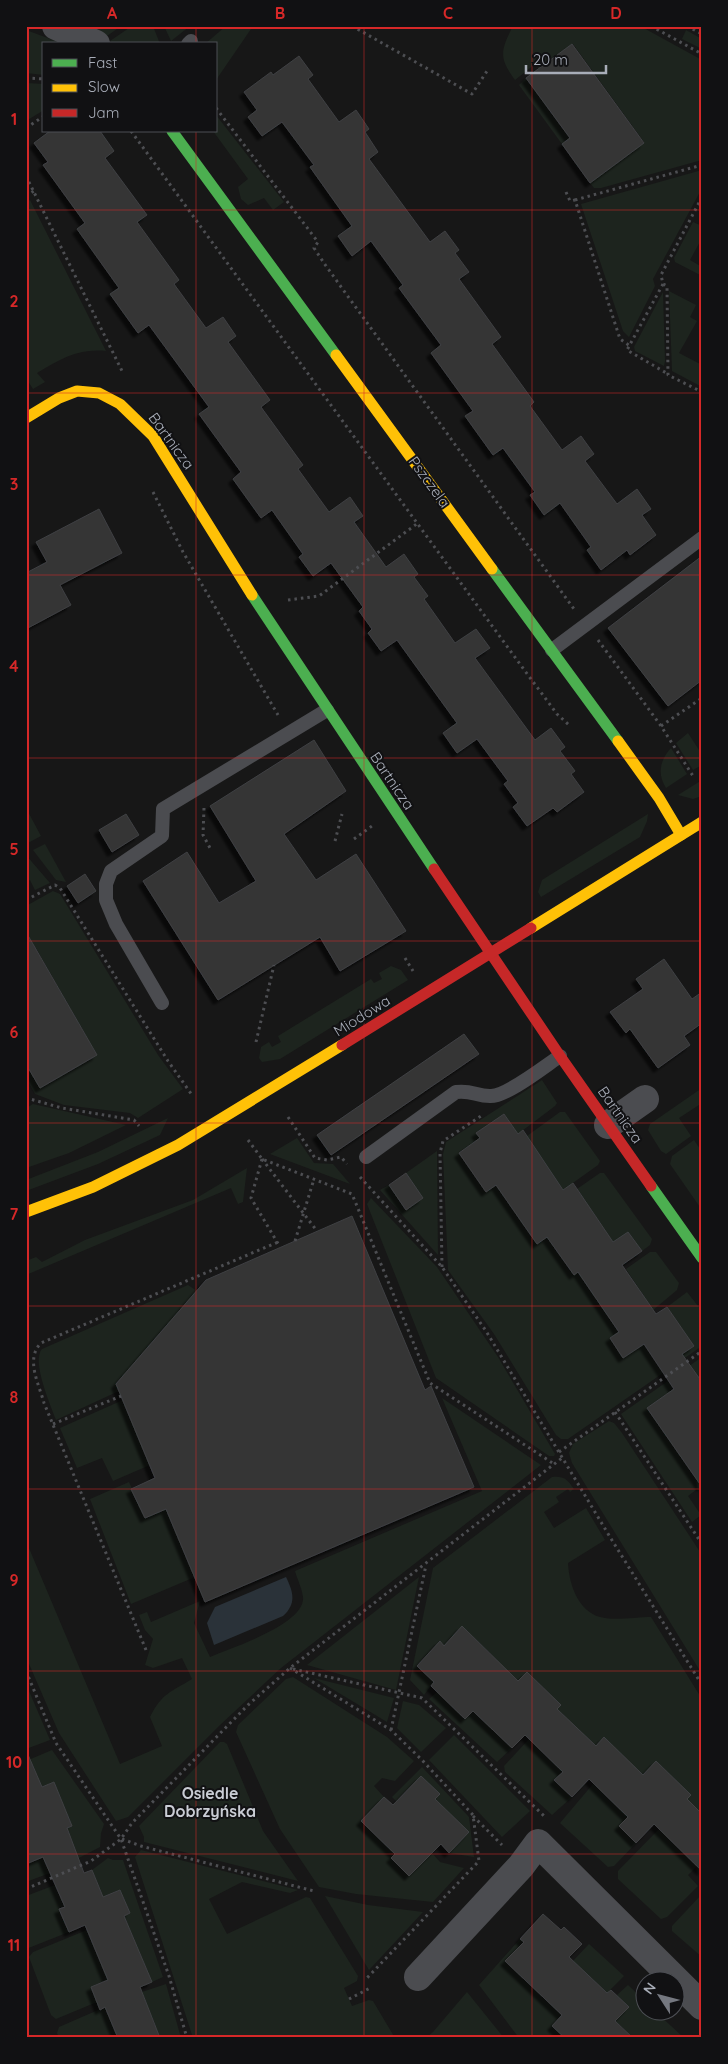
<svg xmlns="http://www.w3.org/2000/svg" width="728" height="2064" font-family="Quicksand,sans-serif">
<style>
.green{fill:#1d241e}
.water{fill:#2a3239}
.building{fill:#353536;stroke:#3f4043;filter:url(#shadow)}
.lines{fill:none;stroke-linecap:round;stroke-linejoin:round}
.path{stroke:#4d4e52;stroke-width:3;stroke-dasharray:2.5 4;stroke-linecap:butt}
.lane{stroke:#4b4c50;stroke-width:14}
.street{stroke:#4b4c50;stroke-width:28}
.fast{stroke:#4caf50;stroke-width:11}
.slow{stroke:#ffc107;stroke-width:11}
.jam{stroke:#c62828;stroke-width:11}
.grid{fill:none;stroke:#d62828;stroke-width:1;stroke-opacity:0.55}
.labels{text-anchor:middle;stroke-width:4;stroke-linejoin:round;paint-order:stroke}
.street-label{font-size:15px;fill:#a8adb8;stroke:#111113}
.neighbourhood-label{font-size:16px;font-weight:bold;fill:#c9ccd4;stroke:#111113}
.neatline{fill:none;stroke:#d62828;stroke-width:2}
.grid-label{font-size:16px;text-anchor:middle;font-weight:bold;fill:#d62828}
</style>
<defs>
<filter id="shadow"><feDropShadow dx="-4.5" dy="4.5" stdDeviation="1" flood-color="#0009"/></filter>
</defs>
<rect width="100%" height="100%" fill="#171717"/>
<!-- green -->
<g class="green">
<path d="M81 26H121L107 36Z"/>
<path d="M132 26H153L160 44H115L110 41Z"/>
<path d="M164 26H190L171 41Z"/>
<path d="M226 26H253L216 80V44H205Z"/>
<path d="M513 26H640L702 60V160L601 188H594L590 183 644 142 573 44 539 69 535 64 515 80C499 58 500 51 513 26Z"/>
<path d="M26 30 64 44H44V75L26 73Z"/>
<path d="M686 30 702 39V49L682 39Z"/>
<path d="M526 78 570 138 562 144 519 85Z"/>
<path d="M26 83 44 84V110L26 121Z"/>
<path d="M216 115 284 202 273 210 264 198 248 205 241 199 238 187 248 179 213 131H216Z"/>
<path d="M702 170V188L653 279 655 286 629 337 623 331 581 204Z"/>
<path d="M30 200 106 351C79 348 60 359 37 373L45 382 33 389 26 378V203Z"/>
<path d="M693 222 702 226V238L690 260 702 267V276L675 262 674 258Z"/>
<path d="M669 291 696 305 690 317 697 321 679 353 702 365V387L672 371Z"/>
<path d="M663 292 665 361 664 366 635 351 634 347Z"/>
<path d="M688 733 699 750 702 748V765L693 770 676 743Z"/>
<path d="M671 748 687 774 666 788C657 774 660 760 671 748Z"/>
<path d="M702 780V796L693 799 678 795Z"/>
<path d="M26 808 41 836 26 844Z"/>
<path d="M648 814 647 821 640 837 541 897 538 892 542 880Z"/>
<path d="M45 844 66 882 56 880 33 850Z"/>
<path d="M26 855 50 883 35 890 30 880 26 882Z"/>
<path d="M53 891 60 894 158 1055 183 1089 138 1118 130 1113 64 1105 35 1094 26 1078 27 1066 40 1088 97 1055 37 950 26 956V906Z"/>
<path d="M391 966 401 970 408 980 280 1059 262 1062 259 1058 261 1047 269 1042 272 1047 281 1042 278 1036 371 979 374 983 382 979 379 973Z"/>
<path d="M542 1080 557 1103 555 1106 518 1134 504 1114 477 1133 480 1138 459 1152 486 1192 496 1185 537 1244 547 1237 573 1275 578 1272 619 1332 610 1338 623 1358 650 1340 653 1345 648 1350 661 1368 693 1346 667 1307 687 1292 702 1311V1346L568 1439H561L556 1435 494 1334 448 1270 443 1154 446 1142Z"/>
<path d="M702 1088V1103L679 1118 691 1136 666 1154 661 1151 648 1130 650 1124Z"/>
<path d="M33 1104 126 1125 69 1153 26 1168V1108Z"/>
<path d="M560 1112H565L600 1161 598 1165 563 1190 527 1136Z"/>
<path d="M168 1118 160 1135 98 1164 26 1191V1180L98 1152Z"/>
<path d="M297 1138 314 1163 333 1164 350 1184 270 1154Z"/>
<path d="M694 1140 702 1152V1210L670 1164 672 1156Z"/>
<path d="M437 1151 438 1255 380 1190 389 1185 406 1209V1173Z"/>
<path d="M247 1168 243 1202 238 1204 231 1188 26 1275V1261L36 1257 42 1262 85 1240 193 1200Z"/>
<path d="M600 1173H604L652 1239 650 1245 642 1251 628 1232 613 1242 577 1189Z"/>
<path d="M371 1198 437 1267 498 1357 555 1454 554 1456H549L436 1378 367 1204Z"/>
<path d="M650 1252H656L679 1283 677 1290 653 1310 626 1269Z"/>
<path d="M188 1285 197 1291 116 1384 119 1391 56 1420C51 1406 31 1361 42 1349Z"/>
<path d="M702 1357V1382L674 1389 647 1408 701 1486 688 1496 701 1515 692 1522 621 1414Z"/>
<path d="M442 1398 541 1465 281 1668 219 1726 128 1817 116 1821 59 1733 26 1657V1541L120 1764 162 1746 150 1717C162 1693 171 1692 192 1679L182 1658 153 1668 145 1665 153 1639 145 1630 139 1615 147 1612 151 1622 200 1601 194 1623 210 1657C231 1648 306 1624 303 1597 302 1588 297 1579 295 1571L482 1491Z"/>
<path d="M123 1400 150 1465 113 1481 102 1458 77 1468 60 1428Z"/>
<path d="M609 1421 614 1423 622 1433 702 1555V1674L572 1463 569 1453 573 1444Z"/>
<path d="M552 1477C564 1476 567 1479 574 1489L570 1492 568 1489 556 1497 559 1502 544 1512 554 1528 586 1508 605 1540 568 1563C569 1584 578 1611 600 1617 615 1621 636 1617 651 1617L702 1699V1814L687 1799 691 1795 656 1762 638 1780 604 1738 590 1751 591 1742 557 1709 561 1705 527 1672 508 1691 497 1660 463 1627 444 1646 439 1641 417 1665 434 1682 424 1695 410 1680 433 1568Z"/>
<path d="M129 1482 145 1518 166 1509 195 1577 131 1604 90 1499Z"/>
<path d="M419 1577 396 1690 307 1665Z"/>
<path d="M293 1677 387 1737 414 1761 395 1781 382 1778 374 1786 384 1797 361 1821 395 1854 391 1858 409 1876 432 1853 440 1862 464 1868 433 1902 356 1894 319 1887 280 1829 236 1732 238 1725 286 1679Z"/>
<path d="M314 1678 394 1698 387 1722Z"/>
<path d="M26 1684 50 1740 26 1749Z"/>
<path d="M437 1692 465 1719 483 1700 495 1731 512 1748 497 1762 429 1699Z"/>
<path d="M403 1701 419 1705 446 1728 421 1752 397 1728Z"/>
<path d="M454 1735 530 1811 502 1837 429 1760Z"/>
<path d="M529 1739 563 1772 554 1780 572 1797 552 1815 505 1772 504 1766Z"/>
<path d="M220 1742H224L227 1744 263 1831 298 1881 144 1842V1837L139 1826Z"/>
<path d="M52 1750 104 1824 101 1833 100 1847 50 1873 26 1882V1864L43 1857 46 1862 75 1850 67 1828 72 1826 54 1782 30 1792 26 1761Z"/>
<path d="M422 1767 469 1817 474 1857 449 1853 435 1799 421 1776 396 1801 392 1797Z"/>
<path d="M593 1784 628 1817 620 1826 636 1843 614 1866 608 1867 560 1823Z"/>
<path d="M659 1829 692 1862 702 1861 688 1875 698 1886 667 1917 661 1919 618 1879V1871Z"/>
<path d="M141 1850 298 1890 290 1893 242 1882 209 1899 227 1934 306 1897 310 1898 358 1976 357 1981 344 1988 352 2006 369 2000 373 2001 395 2038H193L135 1857Z"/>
<path d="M108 1858 113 1860H123L163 1977 152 1982 124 1916 130 1913 120 1890 96 1900 101 1892 92 1870Z"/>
<path d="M55 1885 65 1907 60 1910 69 1932 26 1949V1896Z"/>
<path d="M702 1894V1957L672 1931V1926Z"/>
<path d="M325 1896 368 1905 423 1912 369 1970Z"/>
<path d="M87 1930 106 1975 114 1977 91 1987 97 2002 56 2019 51 2015 29 1957 33 1952Z"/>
<path d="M520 1939 524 1942 506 1961 540 1995 571 2006 552 2025 565 2038H519L479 1985Z"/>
<path d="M589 1944 624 1976 607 1993 573 1961Z"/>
<path d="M166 1984 181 2038H160L142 1992Z"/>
<path d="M628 1985 645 2001 646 2012H656L684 2038H633L620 2025 614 2030 611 2026 629 2007 617 1995Z"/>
<path d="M467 1992 504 2038H426L433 2032Z"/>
<path d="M105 2007 118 2038H59L57 2033 59 2027Z"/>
</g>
<!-- water -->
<path class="water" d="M286 1577C293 1592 297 1603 283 1616L214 1645 207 1623 215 1607Z"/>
<!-- building -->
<g class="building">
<path d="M572 44 644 143 590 183 562 144 570 138 526 78Z"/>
<path d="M299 56 313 75 308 79 339 122 356 110 369 129 365 132 378 152 369 159 430 242 445 231 459 250 455 253 469 272 459 279 501 337 492 344 534 402 530 406 562 450 581 436 594 454 585 461 617 504 637 489 651 509 642 515 656 535 630 555 627 550 601 570 587 550 591 547 560 503 544 515 530 495 535 492 503 448 493 455 465 416 473 411 431 353 441 345 399 288 403 285 371 241 352 256 338 236 352 226 310 167 314 165 282 122 262 136 248 117 257 110 244 92 271 72 273 75Z"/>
<path d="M50 131H100L114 151 105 158 147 215 137 222 179 280 174 284 206 328 223 317 236 336 228 342 270 400 261 407 303 465 298 469 329 512 350 497 363 516 354 522 386 567 404 554 418 574 414 577 428 596 424 599 455 643 476 629 490 648 475 658 535 740 551 728 565 747 560 751 575 771 571 774 584 792 557 812 553 808 527 826 513 807 518 803 504 784 508 781 477 739 457 753 443 733 457 723 397 640 381 651 368 633 372 629 359 611 363 607 331 563 313 576 299 557 303 554 272 510 261 518 233 479 241 472 199 414 209 407 149 325 138 333 110 294 119 288 77 229 85 223 43 165 48 162 34 143Z"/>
<path d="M99 509 122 553 60 585 71 605 26 629V573L47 562 36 542Z"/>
<path d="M702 556V680L668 706 608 628Z"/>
<path d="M314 740 346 791 284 834 316 880 356 854 406 931 340 971 320 937 218 1000 143 881 187 852 219 903 256 881 210 806Z"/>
<path d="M126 814 139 835 112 852 99 830Z"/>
<path d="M85 874 96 891 78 903 67 886Z"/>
<path d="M26 932 97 1055 40 1088 26 1064Z"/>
<path d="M664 959 692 999 702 992V1023L684 1036 690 1045 658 1068 630 1029 626 1033 610 1012 643 989 636 979Z"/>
<path d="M464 1034 479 1054 331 1155 317 1135Z"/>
<path d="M504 1114 518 1134 523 1130 563 1190 573 1183 613 1242 628 1232 642 1251 622 1265 656 1314 667 1307 694 1346 682 1354 702 1382V1487L647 1408 674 1389 644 1344 623 1358 610 1338 619 1332 578 1272 574 1275 547 1237 537 1244 496 1185 486 1192 459 1153 480 1138 476 1133Z"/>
<path d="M406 1173 423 1198 406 1210 389 1185Z"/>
<path d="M352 1216 425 1390 431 1386 474 1487 205 1602 166 1509 145 1518 131 1489 155 1478 116 1384 206 1280Z"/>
<path d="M462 1626 518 1681 527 1672 561 1705 557 1709 596 1746 604 1737 643 1775 656 1761 691 1795 687 1799 702 1814V1871L654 1824 636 1843 619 1826 628 1817 589 1779 572 1797 554 1780 563 1772 525 1735 512 1748 473 1711 465 1719 431 1686 434 1682 417 1666 440 1641 444 1646Z"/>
<path d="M26 1750 42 1787 54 1782 72 1826 67 1828 84 1873 92 1870 103 1897 120 1890 130 1913 124 1916 152 1982 140 1987 160 2038H118L105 2007 100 2010 91 1987 108 1980 85 1925 69 1932 59 1909 65 1907 43 1857 26 1864Z"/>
<path d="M421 1776 440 1794 435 1799 469 1832 449 1853 441 1844 409 1876 391 1858 395 1854 361 1821 384 1797 393 1805Z"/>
<path d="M543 1914 561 1930 564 1927 582 1944 569 1957 607 1993 611 1990 629 2007 615 2021 633 2038H565L552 2026 562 2015 505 1961 524 1942 520 1939Z"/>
</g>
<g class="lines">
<!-- path -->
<g class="path">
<path d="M352 26 472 94 489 68"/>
<path d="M651 26 702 54"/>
<path d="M687 26 702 34"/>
<path d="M26 78 44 79"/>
<path d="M216 108 318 242 314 248 326 266 574 609"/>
<path d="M26 128 44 116"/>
<path d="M131 131 528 675 557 714 569 725"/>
<path d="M26 176 123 373"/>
<path d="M566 192 570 201 575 200 620 339 630 346"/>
<path d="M26 196 34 191"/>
<path d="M702 197 661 275 663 284 667 286 668 375 702 392"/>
<path d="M575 200 702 165"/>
<path d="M663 284 627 350 668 374"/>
<path d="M153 492 183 552 278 715"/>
<path d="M288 600 319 596 418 523"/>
<path d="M598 640 661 726 693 776"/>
<path d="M661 726 702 698"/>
<path d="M204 808 203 835 210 848"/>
<path d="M354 839 372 826"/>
<path d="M335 841 342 814"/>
<path d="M26 900 55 885 60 888 168 1061 192 1095"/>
<path d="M405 958 413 971"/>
<path d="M256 1042 274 965"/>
<path d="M26 1101 30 1099 62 1108 134 1120 139 1126"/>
<path d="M288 1117 315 1158 327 1160 341 1157 347 1164"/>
<path d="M248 1140 262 1159 352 1194 430 1383 554 1464"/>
<path d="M262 1159 251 1198 280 1247"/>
<path d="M262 1159 317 1231"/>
<path d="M360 1177 442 1267 486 1331 610 1537 702 1685"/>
<path d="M295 1241 314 1179"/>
<path d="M442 1267 440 1153 443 1141 481 1116"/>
<path d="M615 1412 702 1544"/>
<path d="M53 1424 121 1396"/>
<path d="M559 1452 702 1351"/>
<path d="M146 1650 44 1403C39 1384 25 1359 41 1343L278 1242"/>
<path d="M290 1668 391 1730 422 1760 473 1815 479 1861 367 1978"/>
<path d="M293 1669 422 1698 544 1816"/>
<path d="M26 1671 56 1743 121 1839 169 1976 187 2038"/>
<path d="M391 1730 426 1565"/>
<path d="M473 1816 502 1845"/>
<path d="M122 1839 141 1846 314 1891"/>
<path d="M26 1889 91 1861 121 1839 132 1823 248 1705 290 1668 562 1458"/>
<path d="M349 1999 372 1987"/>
</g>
<!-- lane -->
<g class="lane">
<path d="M188 44 191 41"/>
<path d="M552 650 702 538"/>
<path d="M162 1003 116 924 106 900V884L111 871 162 836 163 809 327 710"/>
<path d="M366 1157 456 1092C472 1090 476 1096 490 1096 506 1097 545 1066 560 1056"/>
</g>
<!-- street -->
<g class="street">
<path d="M56 26 96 44"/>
<path d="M608 1125 645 1099"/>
<path d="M418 1977 521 1866 538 1843 702 2006"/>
</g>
<!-- fast -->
<g class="fast">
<path d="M172 131 336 355"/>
<path d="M492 569 618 741"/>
<path d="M252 595 434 869"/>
<path d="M651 1186 702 1258"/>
</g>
<!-- slow -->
<g class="slow">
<path d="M336 355 492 569"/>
<path d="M26 418 59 398 77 391 99 393 120 404 153 436 252 595"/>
<path d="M618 741 659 798 681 835"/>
<path d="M531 928 702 822"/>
<path d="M26 1212 93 1187 178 1145 342 1045"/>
</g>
<!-- jam -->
<g class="jam">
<path d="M434 869 560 1056 651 1186"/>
<path d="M342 1045 531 928"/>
</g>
</g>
<!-- grid -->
<path class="grid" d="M196 26V44M364 26V2038M532 26V2038M196 131V2038M26 210H702M26 393H702M26 575H702M26 758H702M26 941H702M26 1123H702M26 1306H702M26 1489H702M26 1671H702M26 1854H702"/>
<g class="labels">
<!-- street labels -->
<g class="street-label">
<text transform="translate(171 441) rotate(54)" y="5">Bartnicza</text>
<text transform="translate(429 482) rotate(54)" y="5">Pszczela</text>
<text transform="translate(392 781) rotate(56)" y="5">Bartnicza</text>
<text transform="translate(362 1016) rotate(-32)" y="5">Miodowa</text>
<text transform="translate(620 1115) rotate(55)" y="5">Bartnicza</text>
</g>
<!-- neighbourhood labels -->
<g class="neighbourhood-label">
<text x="210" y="1799">Osiedle<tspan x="210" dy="18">Dobrzyńska</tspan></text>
</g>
</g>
<!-- border -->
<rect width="728" height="2064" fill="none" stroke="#111113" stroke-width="55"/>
<!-- legend -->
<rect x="42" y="42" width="175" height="90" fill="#111113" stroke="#4d4f55"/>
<rect x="52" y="59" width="25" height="8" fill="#4caf50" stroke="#4d4f55"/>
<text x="88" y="68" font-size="15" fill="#a8adb8">Fast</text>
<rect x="52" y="84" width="25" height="8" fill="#ffc107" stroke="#4d4f55"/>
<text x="88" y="92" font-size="15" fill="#a8adb8">Slow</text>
<rect x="52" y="109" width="25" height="8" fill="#c62828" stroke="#4d4f55"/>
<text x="88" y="118" font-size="15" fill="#a8adb8">Jam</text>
<!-- north arrow -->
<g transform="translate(660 1996) rotate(306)"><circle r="24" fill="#111113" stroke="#4d4f55"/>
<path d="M0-4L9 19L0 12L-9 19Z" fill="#757880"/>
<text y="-8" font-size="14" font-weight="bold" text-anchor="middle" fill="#a8adb8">N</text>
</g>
<!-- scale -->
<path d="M526 65v8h80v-8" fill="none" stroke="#a8adb8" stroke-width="2.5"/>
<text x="533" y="65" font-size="15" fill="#a8adb8" stroke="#111113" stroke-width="4" paint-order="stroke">20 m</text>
<rect x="28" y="28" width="672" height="2008" class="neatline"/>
<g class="grid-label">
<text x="112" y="19">A</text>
<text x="280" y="19">B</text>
<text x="448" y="19">C</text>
<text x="616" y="19">D</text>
<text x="14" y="125">1</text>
<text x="14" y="307">2</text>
<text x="14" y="490">3</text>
<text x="14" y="672">4</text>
<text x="14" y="855">5</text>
<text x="14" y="1038">6</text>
<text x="14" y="1220">7</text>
<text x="14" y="1403">8</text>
<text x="14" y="1586">9</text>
<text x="14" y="1768">10</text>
<text x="14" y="1951">11</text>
</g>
</svg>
